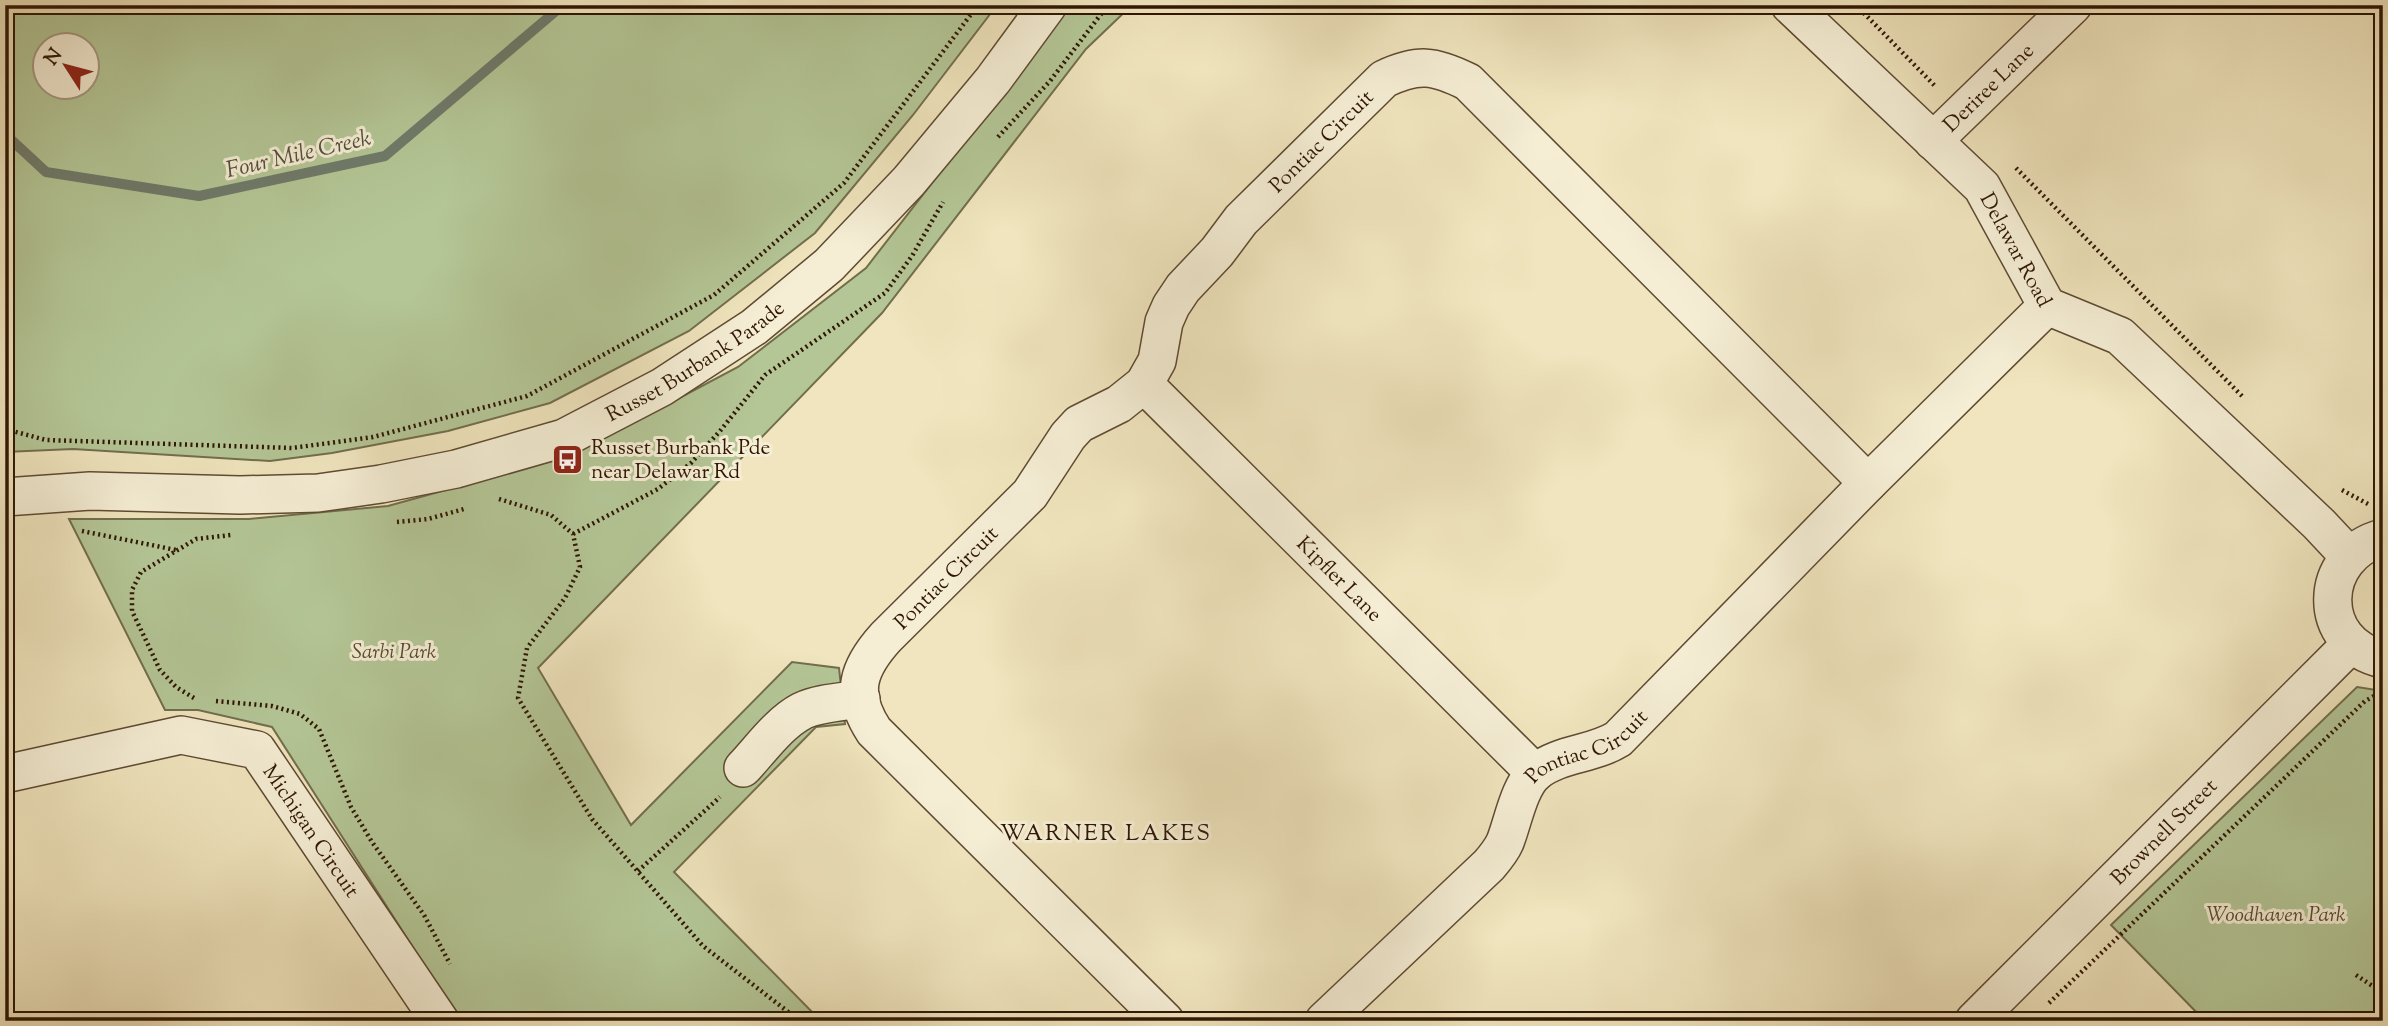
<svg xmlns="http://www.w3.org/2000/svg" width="2388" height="1026" font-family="'Sorts Mill Goudy',serif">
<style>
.green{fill:#b4c696;stroke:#726e4d;stroke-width:2;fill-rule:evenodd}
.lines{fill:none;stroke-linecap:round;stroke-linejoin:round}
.stream{stroke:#6f7b6b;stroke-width:10}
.minor-casing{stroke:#5f4a32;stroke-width:40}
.path{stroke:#2f1604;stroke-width:4.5;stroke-dasharray:2 3.5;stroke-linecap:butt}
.minor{stroke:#f5eed5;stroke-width:37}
.labels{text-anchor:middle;stroke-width:6;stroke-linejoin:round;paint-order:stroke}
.street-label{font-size:21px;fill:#2f1604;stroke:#f5eed5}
.poi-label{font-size:21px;fill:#2f1604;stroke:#f5eed5;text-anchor:start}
.park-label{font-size:21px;font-style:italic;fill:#574b30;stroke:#f5eed5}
.water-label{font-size:23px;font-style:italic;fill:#545140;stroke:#f5eed5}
.neighbourhood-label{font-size:23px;letter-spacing:2px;fill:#2f1604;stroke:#f5eed5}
</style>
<rect width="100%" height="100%" fill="#f0e5be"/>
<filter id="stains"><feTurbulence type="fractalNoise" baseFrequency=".00286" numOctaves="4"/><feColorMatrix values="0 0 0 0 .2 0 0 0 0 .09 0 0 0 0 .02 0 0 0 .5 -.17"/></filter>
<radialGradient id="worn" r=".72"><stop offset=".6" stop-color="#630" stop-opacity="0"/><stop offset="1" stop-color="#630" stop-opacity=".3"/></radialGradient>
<!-- green -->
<g class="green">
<path d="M5 5H997L913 115 815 233 689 331 550 403 448 431 332 453 270 461 73 449 5 452ZM46 46H88V88H46Z"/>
<path d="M1070 5H1132L1086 49 882 313 538 668 631 825 792 662 839 668 845 724 816 727 674 872 821 1021H460L272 727 198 710H165L69 519H249L388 506 572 455 738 367 866 268Z"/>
<path d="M2357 687 2383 691V1021H2205L2111 925Z"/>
</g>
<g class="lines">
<!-- stream -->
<path class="stream" d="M5 134 46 172 199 196 385 156 563 5"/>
<defs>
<g id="minor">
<path id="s1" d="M1790 5 1982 187 2047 306 2120 336 2319 524 2349 556"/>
<path id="s2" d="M1933 141 2073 5"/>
<path id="s3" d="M1144 384 1535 773"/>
<path id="s4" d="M5 497 90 491 240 495 318 493 381 484 456 469 564 438 662 387 754 327 829 265 909 181 993 80 1048 5"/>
<path d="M2383 538C2317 555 2315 644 2383 659"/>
<path d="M743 768C761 749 779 723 802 711 819 703 842 702 861 699"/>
<path id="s5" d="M5 774 181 735 257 750 440 1021"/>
<path id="s6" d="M1165 1021 874 731C849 693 858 668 886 637L1030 494 1068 436 1079 424 1119 404 1144 384 1157 361 1164 322 1171 306 1183 288 1217 252 1241 220 1384 79C1418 63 1434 65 1468 82L1868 483"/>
<path id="s7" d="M1324 1021 1489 865C1495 858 1501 851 1505 842 1513 822 1519 786 1536 772 1560 753 1592 755 1618 739L1868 483 2047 306"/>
<path id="s8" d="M1974 1021 2351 644"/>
</g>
</defs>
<!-- minor casing -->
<use href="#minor" class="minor-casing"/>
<!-- path -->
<g class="path">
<path d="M1856 5 1936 87"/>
<path d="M998 137 1050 81 1108 5"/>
<path d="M2016 168 2244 398"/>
<path d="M5 429 46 440 292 448 373 437 527 396 714 295 844 183 978 5"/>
<path d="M2342 490 2368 504"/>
<path d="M499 499 551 515 573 534 580 567 565 598 527 648 518 698 592 819 703 946 800 1021"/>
<path d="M397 522 428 519 464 509"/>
<path d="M82 531 176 550"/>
<path d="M573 534 658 489 691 463 720 431 765 375 885 293 912 256 943 202"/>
<path d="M194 698 176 687 160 670 132 611V590L141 572 196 539 231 535"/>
<path d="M216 701 272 706 300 714 319 729 351 807 372 842 424 915 450 964"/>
<path d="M638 871 720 797"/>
<path d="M2356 975 2383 993"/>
<path d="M2049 1003 2365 701 2376 695"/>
</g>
<!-- minor -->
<use href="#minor" class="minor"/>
</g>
<!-- icons -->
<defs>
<symbol id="bus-square" viewBox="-11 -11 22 22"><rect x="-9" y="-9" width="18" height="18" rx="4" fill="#8f2418" stroke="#f5eed5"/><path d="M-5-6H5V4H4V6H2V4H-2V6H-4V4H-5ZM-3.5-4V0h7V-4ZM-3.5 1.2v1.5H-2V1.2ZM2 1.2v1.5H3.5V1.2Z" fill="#fff"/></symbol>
</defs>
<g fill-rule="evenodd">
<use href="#bus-square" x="550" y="442" width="35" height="35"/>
</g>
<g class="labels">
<!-- street labels -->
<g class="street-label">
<text dy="7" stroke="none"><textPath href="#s2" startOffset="77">Deriree Lane</textPath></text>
<text dy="7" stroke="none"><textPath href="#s6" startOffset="1188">Pontiac Circuit</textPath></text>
<text dy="7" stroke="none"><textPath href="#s1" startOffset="336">Delawar Road</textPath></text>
<text dy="7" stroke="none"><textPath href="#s4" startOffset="718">Russet Burbank Parade</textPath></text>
<text dy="7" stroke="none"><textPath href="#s6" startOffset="600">Pontiac Circuit</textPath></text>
<text dy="7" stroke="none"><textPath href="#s3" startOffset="276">Kipfler Lane</textPath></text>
<text dy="7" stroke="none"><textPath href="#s7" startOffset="390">Pontiac Circuit</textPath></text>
<text dy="7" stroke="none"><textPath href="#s5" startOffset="355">Michigan Circuit</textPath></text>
<text dy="7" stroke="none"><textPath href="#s8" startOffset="268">Brownell Street</textPath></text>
</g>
<!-- poi labels -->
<g class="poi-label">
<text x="591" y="454">Russet Burbank Pde<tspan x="591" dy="24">near Delawar Rd</tspan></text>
</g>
<!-- park labels -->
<g class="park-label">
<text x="394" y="658">Sarbi Park</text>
<text x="2276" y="921">Woodhaven Park</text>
</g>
<!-- water labels -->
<g class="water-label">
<text transform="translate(298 153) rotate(-13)" y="8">Four Mile Creek</text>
</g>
<!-- neighbourhood labels -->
<g class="neighbourhood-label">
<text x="1106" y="840">WARNER LAKES</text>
</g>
</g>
<!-- margin -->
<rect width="2388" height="1026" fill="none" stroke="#f0e5be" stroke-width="28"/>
<rect x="7" y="7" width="2374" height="1012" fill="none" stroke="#2f1604" stroke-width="3.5"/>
<rect x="14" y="14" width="2360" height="998" fill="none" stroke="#2f1604" stroke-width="2"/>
<!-- north arrow -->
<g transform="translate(66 66) rotate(306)"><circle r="33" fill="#f5eed5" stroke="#a69881" stroke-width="2"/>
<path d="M0-5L12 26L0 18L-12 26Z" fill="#8f2418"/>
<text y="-10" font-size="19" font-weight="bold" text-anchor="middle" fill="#2f1604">N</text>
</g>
<rect width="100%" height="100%" filter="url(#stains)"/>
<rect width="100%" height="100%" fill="url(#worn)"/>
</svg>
